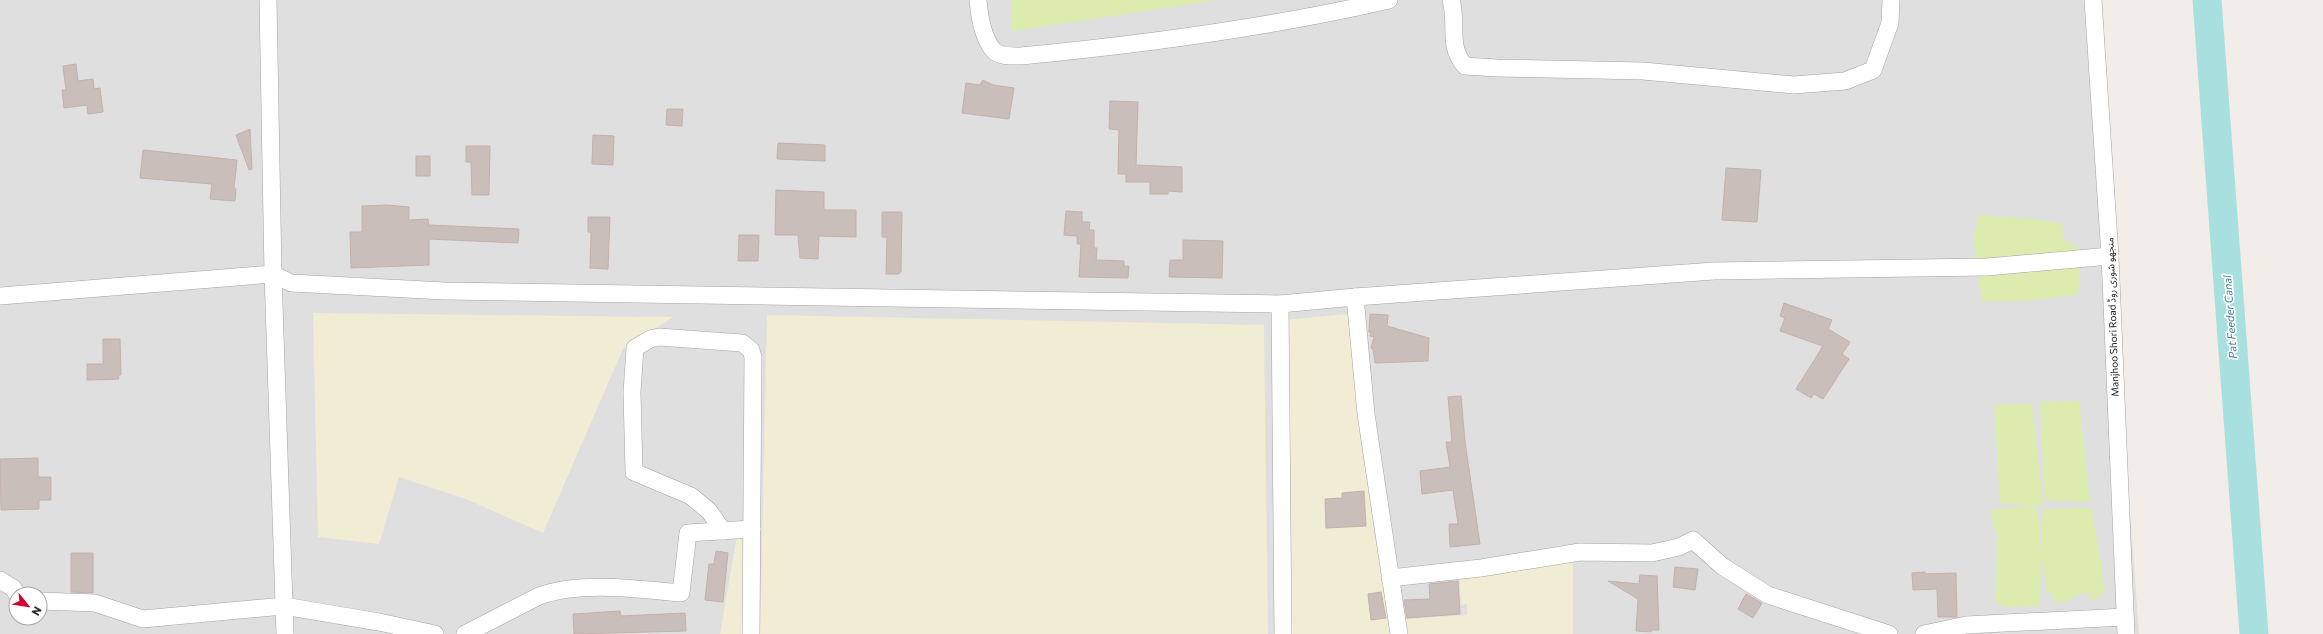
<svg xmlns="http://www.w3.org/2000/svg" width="2323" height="634" font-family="Commissioner,'Noto Sans Arabic',sans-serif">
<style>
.residential{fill:#e0dfdf;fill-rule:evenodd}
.farmland{fill:#f1ecd4}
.grass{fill:#dbecae}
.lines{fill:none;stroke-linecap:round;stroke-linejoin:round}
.river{stroke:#a8e0e0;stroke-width:29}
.building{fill:#cabebb;stroke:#c4b0aa}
.minor-casing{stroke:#a3a3a3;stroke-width:18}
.minor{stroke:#fff;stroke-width:17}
.labels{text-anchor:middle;stroke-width:3.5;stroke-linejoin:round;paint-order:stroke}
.street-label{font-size:10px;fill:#222;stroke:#fff}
.water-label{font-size:11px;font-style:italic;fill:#3f7d95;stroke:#fff}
</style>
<rect width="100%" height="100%" fill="#f2ede8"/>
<!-- residential -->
<path class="residential" d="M0 0H2092L2139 634H0ZM16 594H40V618H16Z"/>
<!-- farmland -->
<g class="farmland">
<path d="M313 313 673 317 623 349 543 533 466 499 399 477 379 544 318 537Z"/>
<path d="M1348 314 1397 634H1289L1284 320Z"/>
<path d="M767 315 1264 325 1268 634H760Z"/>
<path d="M737 536 748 537V634H720Z"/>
<path d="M1573 560V634H1408L1405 619 1467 615V604L1461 605 1459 576Z"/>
</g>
<!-- grass -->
<g class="grass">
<path d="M1011 0H1218L1012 31Z"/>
<path d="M1977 215 2033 219 2062 223 2063 240 2082 249 2085 254 2080 267 2078 295 2023 301H1982L1973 236 1978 223Z"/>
<path d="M2079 401 2090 502 2045 500 2040 402Z"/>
<path d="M2032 404 2043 505H2035L2040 525V557L2043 509 2091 507 2100 559H2102V580L2105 589 2097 599 2087 600 2092 594C2072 587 2073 610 2053 600L2051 593 2047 592 2043 562H2041L2040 606 2005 607 1996 602 1997 534 1993 527 1992 510 2030 505 2000 503 1994 405Z"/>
</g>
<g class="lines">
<!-- river -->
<path class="river" d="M2207 0 2254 634"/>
</g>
<!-- building -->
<g class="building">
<path d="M76 64 78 81 93 79 94 89 100 88 103 112 88 114 87 105 64 108 62 90H66L63 66Z"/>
<path d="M983 80 993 85 1014 88 1009 119 962 113 966 83 980 85Z"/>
<path d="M1110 101 1138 102 1136 165 1182 167V192L1168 191V194H1150V182H1126V174H1118L1119 130 1109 129Z"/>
<path d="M667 109H683L682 126 666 125Z"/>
<path d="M250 129 252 169 249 170 236 135Z"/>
<path d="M593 135 614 136 613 165 592 164Z"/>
<path d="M778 143 825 145V161L777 159Z"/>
<path d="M466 146H490L489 195H472L471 162H466Z"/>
<path d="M143 150 237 160 234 188 236 189 235 201 210 199 212 184 140 178Z"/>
<rect x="416" y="156" width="14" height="20"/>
<path d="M1726 168 1761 170 1757 222 1722 220Z"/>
<path d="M776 190 824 192V210H856V237L819 236 818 259 800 258 798 235H775Z"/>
<path d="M387 205 409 207V220L428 219 429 225 519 229 518 243 429 239V265L351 268 350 232H362V206Z"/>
<path d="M1066 211 1082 212V222H1090L1089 230H1094V248H1097L1096 260 1124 261V266H1129L1128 278 1079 277 1081 244H1077V236L1064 235Z"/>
<path d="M882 212H902L901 272H899V274H886L887 237H882Z"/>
<path d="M588 217H610L608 269 590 268 591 232H588Z"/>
<path d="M739 235H759L758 261H738Z"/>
<path d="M1183 240 1223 241 1222 278 1169 277 1170 260H1183Z"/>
<path d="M1784 303 1832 320 1828 329 1850 342 1842 354 1849 359 1823 399 1814 394 1811 398 1796 389 1823 346 1780 331 1785 318 1780 316Z"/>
<path d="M1370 314 1388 315 1387 326 1429 338 1428 361 1375 363 1373 349 1371 348 1374 337 1370 336 1371 332H1369Z"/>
<path d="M103 339H120L121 375H118L119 379 87 380V364H103Z"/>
<path d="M1461 396 1465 442 1480 544 1450 547 1449 524H1458L1453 490 1422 494 1420 471 1450 467 1446 442H1452L1448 397Z"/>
<path d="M38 458V477H51V500H39V509L1 510 0 459Z"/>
<path d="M1364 491 1366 526 1326 528 1325 499 1342 498V493Z"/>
<path d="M716 551 728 553 723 602 705 600 709 564H714Z"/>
<path d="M71 553H93V593L71 592Z"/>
<path d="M1675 567 1698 569 1695 590 1673 587Z"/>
<path d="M1925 572V574L1956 573 1957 617H1938L1937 589 1913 590 1912 573Z"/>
<path d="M1640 575 1657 576 1659 630H1651V632L1636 631 1638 599 1608 581 1639 584Z"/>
<path d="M1458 581 1460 614 1407 618 1404 600 1430 599 1429 584Z"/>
<path d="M1381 592 1386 618 1371 620 1368 594Z"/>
<path d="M1746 594 1762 603 1753 618 1738 609Z"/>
<path d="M620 611 621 616 685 613 686 631 574 634 573 614Z"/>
</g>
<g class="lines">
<defs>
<g id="minor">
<path d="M268 0 273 274 285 634"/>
<path d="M978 0C979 15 983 39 994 51 1001 57 1013 56 1021 56 1145 44 1268 28 1389 0"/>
<path d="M1451 0C1458 23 1447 46 1465 66L1497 68 1643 71 1794 85 1845 81 1873 70 1890 23 1891 0"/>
<path d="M2093 0 2110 256 2126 634"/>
<path d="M0 296 273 274 291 283 445 291 1280 304 1355 297 1714 271 1987 267 2110 256"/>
<path d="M1355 297 1366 414 1399 634"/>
<path d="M1280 304 1283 634"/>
<path d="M723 531 709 511 691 496 634 472 632 392 635 348 650 339 659 337 742 343 751 350 753 357 751 634"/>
<path d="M1390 578 1481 568 1580 552 1652 553 1679 547 1693 540 1722 566 1768 595 1889 634"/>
<path d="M0 580 13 588 17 594"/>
<path d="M40 601 95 603 143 619 284 606 379 622 435 634"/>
<path d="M465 634 539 596C581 581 637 589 681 593L688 533 752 529"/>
<path d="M1924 634 1966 625 2125 617"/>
</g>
</defs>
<!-- minor casing -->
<use href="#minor" class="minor-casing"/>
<!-- minor -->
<use href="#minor" class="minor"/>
</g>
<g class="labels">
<!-- street labels -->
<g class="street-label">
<text transform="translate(2112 317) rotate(-92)" y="4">Manjhoo Shori Road منجھو شوری روڈ</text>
</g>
<!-- water labels -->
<g class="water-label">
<text transform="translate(2230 317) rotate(-94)" y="4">Pat Feeder Canal</text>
</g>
</g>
<!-- north arrow -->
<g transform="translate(28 606) rotate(120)"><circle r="19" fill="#ffffff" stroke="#a7a7a7"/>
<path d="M0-3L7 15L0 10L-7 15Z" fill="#d30030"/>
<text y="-6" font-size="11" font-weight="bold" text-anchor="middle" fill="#222222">N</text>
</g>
</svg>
